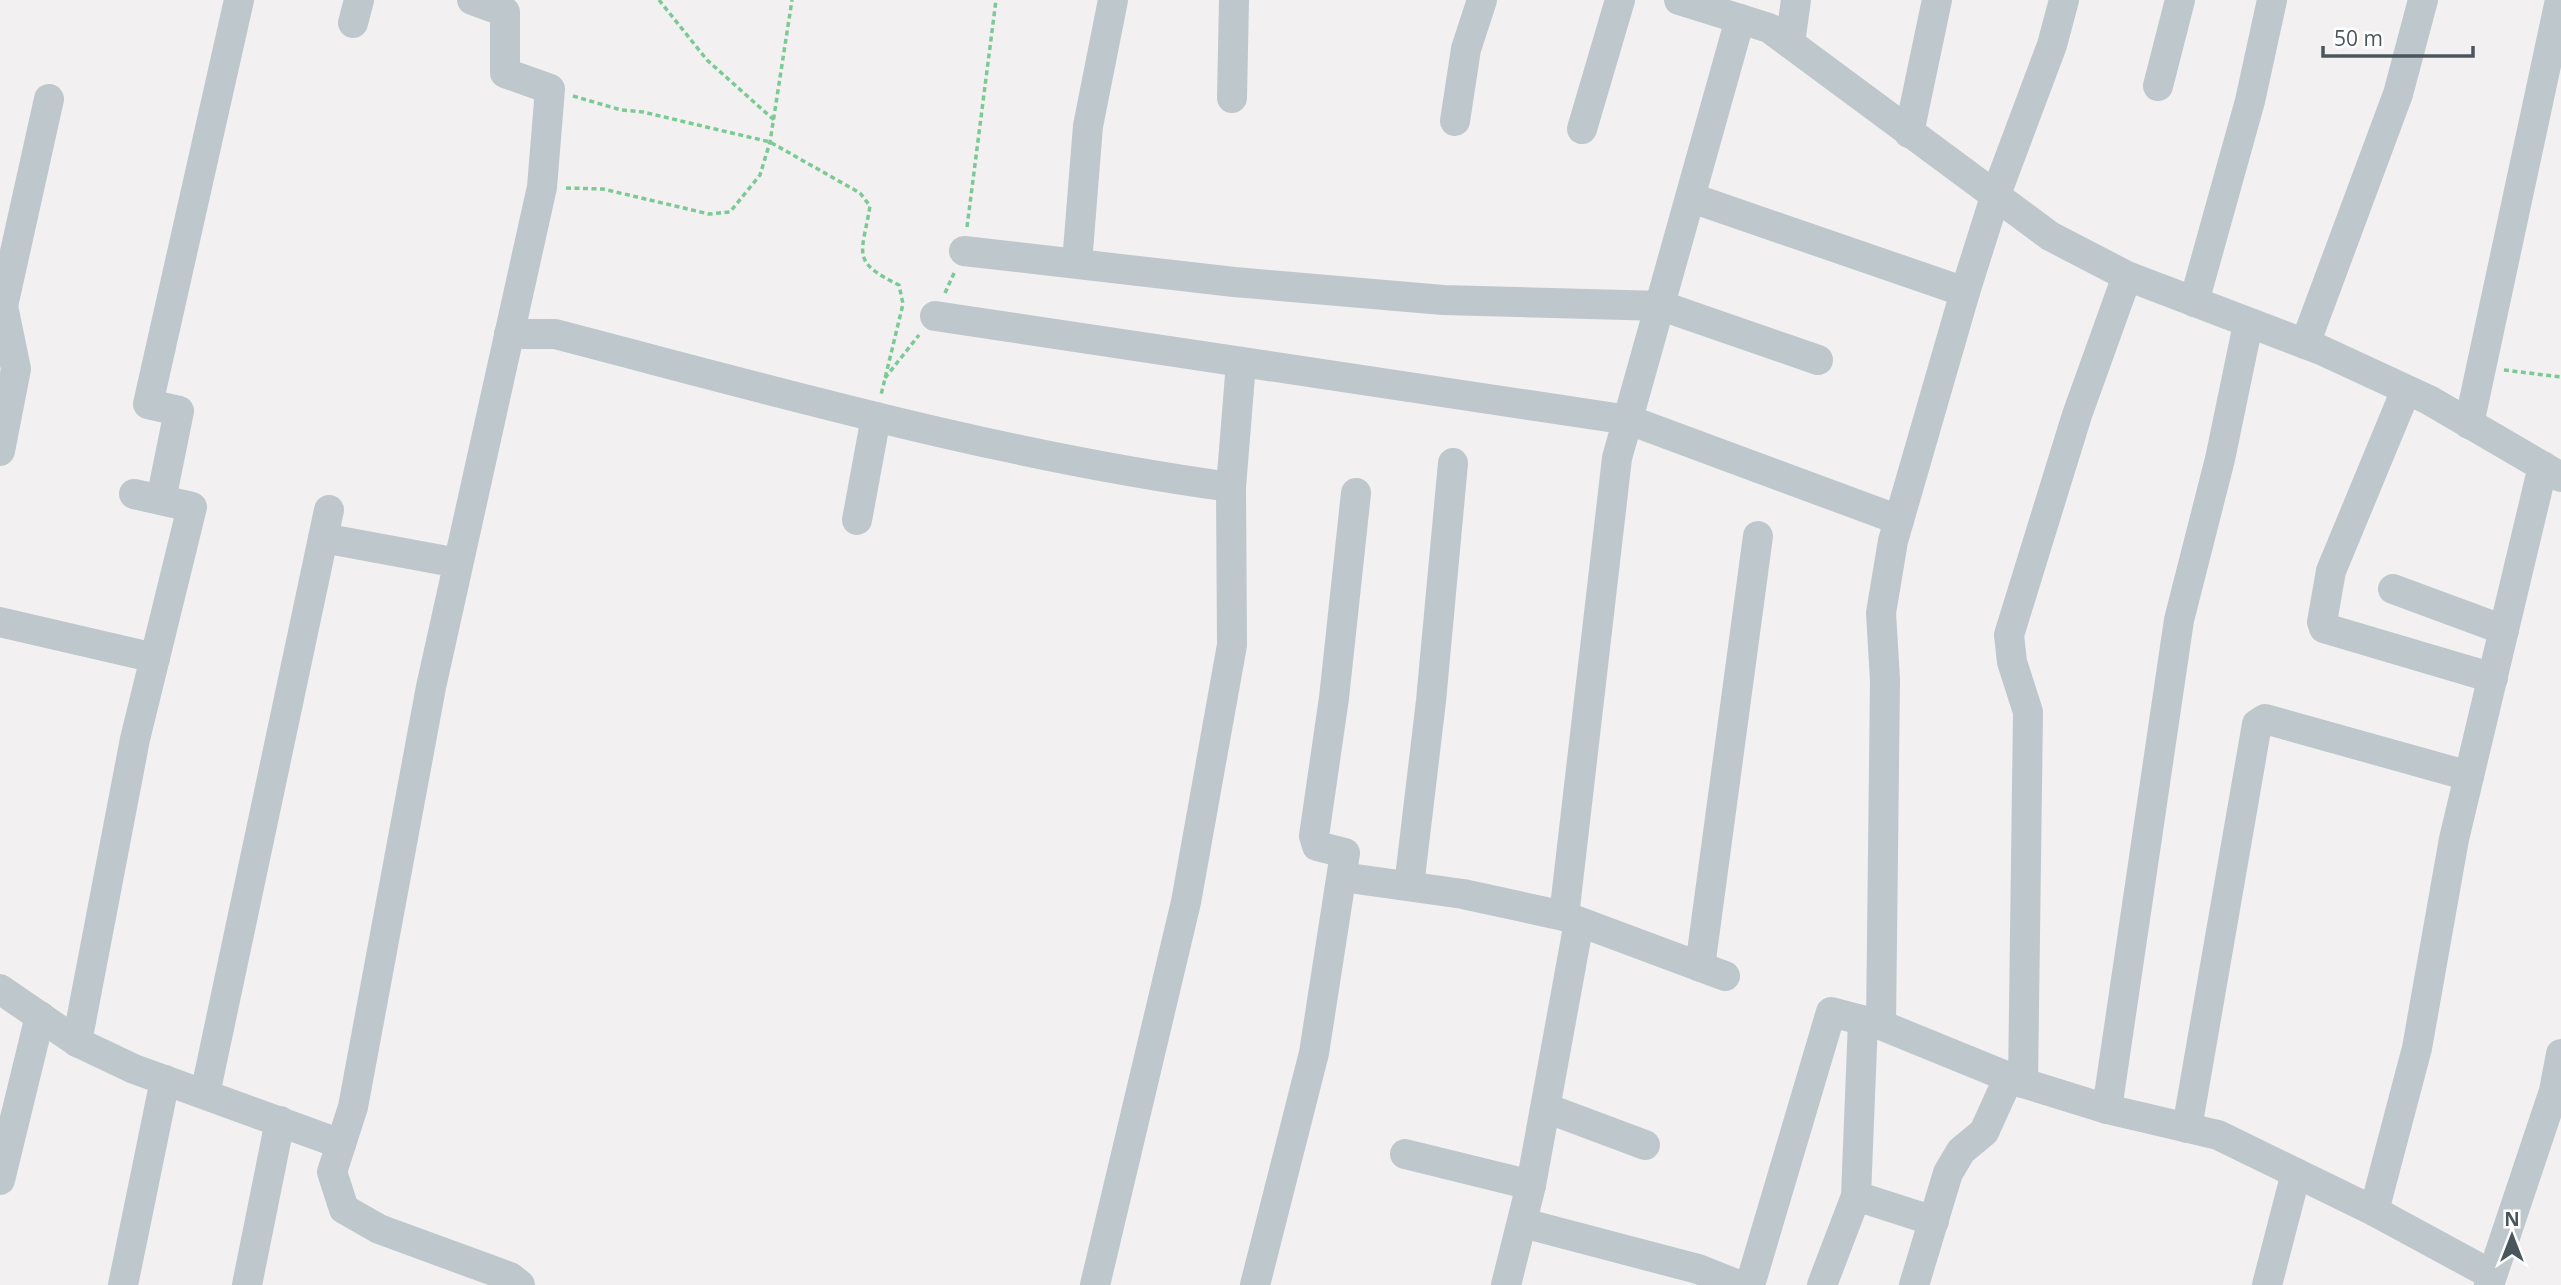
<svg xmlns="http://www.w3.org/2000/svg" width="2561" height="1285" font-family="'Open Sans',sans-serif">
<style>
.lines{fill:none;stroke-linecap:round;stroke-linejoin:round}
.path{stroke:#7bca94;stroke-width:3.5;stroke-dasharray:5 3.5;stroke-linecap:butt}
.minor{stroke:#bdc7cc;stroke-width:30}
</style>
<rect width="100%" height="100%" fill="#f2f0f1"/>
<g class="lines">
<!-- path -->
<g class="path">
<path d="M659 0 707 60 774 120"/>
<path d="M573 96 621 110 643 112 770 142 860 193 870 206C862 255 850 261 899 285L903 304 881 395"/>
<path d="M566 188 603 189 709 214 730 212 760 175 770 142 792 0"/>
<path d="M967 227 996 0"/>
<path d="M945 293 955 271"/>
<path d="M2504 370 2561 377"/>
<path d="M885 378 919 335"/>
</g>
<!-- minor -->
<g class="minor">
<path d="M472 0 505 12V73L550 89 542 187 431 687 353 1107 332 1172 344 1209 379 1229 510 1277 520 1285"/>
<path d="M1679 0 1769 28 2050 236 2127 276 2321 350 2429 400 2561 477"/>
<path d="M353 23 359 0"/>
<path d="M1790 43 1796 0"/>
<path d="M2158 86 2180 0"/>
<path d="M1232 98 1234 0"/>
<path d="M1455 121 1466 49 1482 0"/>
<path d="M1582 129 1620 0"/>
<path d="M1909 133 1937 0"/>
<path d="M1692 198 1965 292"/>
<path d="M964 251 1234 282 1443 300 1662 306 1818 360"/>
<path d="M1077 263 1088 126 1113 0"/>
<path d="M2194 302 2250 101 2272 0"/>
<path d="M935 316 1629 420 1899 520"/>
<path d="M509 334H555C778 392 1002 456 1231 487"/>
<path d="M2305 344 2398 94 2423 0"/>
<path d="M2406 390 2331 571 2322 622 2324 628 2493 678"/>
<path d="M2469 424 2560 0"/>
<path d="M0 451 16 369 3 306 49 99"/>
<path d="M161 500 179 411 148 404 239 0"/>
<path d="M857 520 876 417"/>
<path d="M323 538 458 563"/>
<path d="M2393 589 2504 630"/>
<path d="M0 622 155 658"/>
<path d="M1342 877 1463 894 1564 916 1725 976"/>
<path d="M1409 886 1431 701 1453 463"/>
<path d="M1564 916 1617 458 1740 19"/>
<path d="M1700 967 1758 536"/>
<path d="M0 989 77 1042 134 1069 341 1144"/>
<path d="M1881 1025 1885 680 1881 613 1893 541 1965 292 1995 197 2052 45 2064 0"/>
<path d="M77 1042 135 739 192 507 134 494"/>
<path d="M2023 1083 2028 712 2012 662 2009 635 2077 415 2127 276"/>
<path d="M205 1094 329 510"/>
<path d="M1546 1108 1645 1145"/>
<path d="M2107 1109 2179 620 2220 459 2248 324"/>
<path d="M2187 1128 2257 724 2265 719 2469 776"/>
<path d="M1405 1154 1531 1185"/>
<path d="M0 1180 40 1016"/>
<path d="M1856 1196 1934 1221"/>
<path d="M2374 1211 2417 1048 2454 839 2543 466"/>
<path d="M1523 1223 1698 1269 1738 1285"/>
<path d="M123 1285 165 1080"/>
<path d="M247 1285 280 1121"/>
<path d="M1095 1285 1186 902 1232 645 1231 487 1241 363"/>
<path d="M1255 1285 1314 1053 1345 853 1317 846 1314 836 1334 698 1356 493"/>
<path d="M1506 1285 1531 1185 1579 922"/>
<path d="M1750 1285 1831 1012 1881 1025 2023 1083 2107 1109 2218 1135 2374 1211 2492 1275"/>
<path d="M1822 1285 1856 1196 1863 1021"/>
<path d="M1914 1285 1948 1173 1961 1151 1984 1132 2009 1077"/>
<path d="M2267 1285 2296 1173"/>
<path d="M2489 1285 2554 1091 2561 1054"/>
</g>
</g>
<!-- north arrow -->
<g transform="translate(2512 1236)" stroke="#ffffff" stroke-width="5" paint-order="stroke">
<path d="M0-5L12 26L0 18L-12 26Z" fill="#49575d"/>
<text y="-10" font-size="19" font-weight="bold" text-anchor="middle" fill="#49575d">N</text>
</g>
<!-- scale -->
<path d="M2323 46v10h150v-10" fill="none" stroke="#49575d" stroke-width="3.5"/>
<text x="2334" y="46" font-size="21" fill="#49575d" stroke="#ffffff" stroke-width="5" paint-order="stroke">50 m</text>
</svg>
